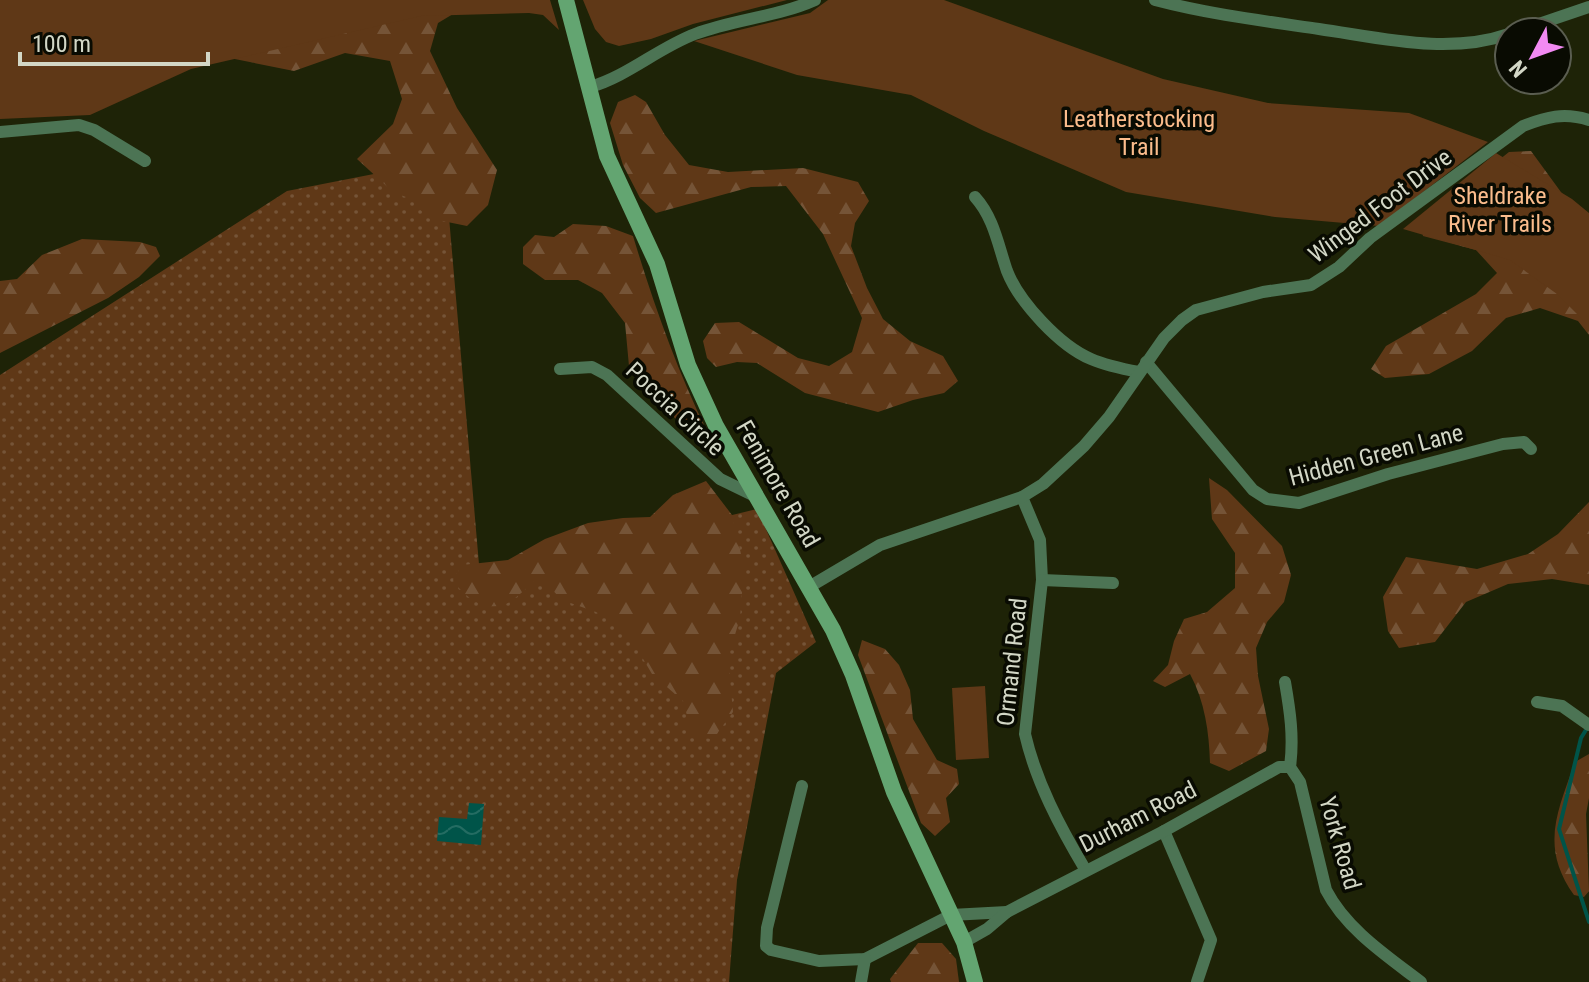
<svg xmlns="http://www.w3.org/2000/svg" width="1589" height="982" font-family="'Roboto Condensed',sans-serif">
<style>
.grass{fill:url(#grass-dots)}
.forest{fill:url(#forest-firs)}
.park{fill:#5f3817}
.water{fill:url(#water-waves)}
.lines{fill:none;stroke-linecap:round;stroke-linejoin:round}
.stream{stroke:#005449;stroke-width:4}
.street{stroke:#4c7454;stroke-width:12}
.secondary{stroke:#63a571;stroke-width:16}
.labels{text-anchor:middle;stroke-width:7;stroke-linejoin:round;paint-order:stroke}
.park-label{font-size:24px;fill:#fbbc8c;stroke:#090b02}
.street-label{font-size:24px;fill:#d3d7c6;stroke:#090b02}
</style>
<defs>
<pattern id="grass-dots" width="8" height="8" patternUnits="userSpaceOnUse" patternTransform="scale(2)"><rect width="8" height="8" fill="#5f3817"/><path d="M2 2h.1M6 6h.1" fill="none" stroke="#755437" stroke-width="1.8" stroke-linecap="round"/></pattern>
<pattern id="forest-firs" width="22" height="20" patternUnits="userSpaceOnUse" patternTransform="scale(2)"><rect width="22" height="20" fill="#5f3817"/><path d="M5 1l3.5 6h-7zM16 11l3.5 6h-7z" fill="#755437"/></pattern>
<pattern id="water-waves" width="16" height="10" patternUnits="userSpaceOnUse" patternTransform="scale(2)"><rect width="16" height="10" fill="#005449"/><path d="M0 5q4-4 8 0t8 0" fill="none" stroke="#246c62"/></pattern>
</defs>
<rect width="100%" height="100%" fill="#1e2307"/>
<!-- grass -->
<path class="grass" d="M384 172 449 217 480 576 757 509 816 642 776 673 737 880 729 982H0V375L287 191Z"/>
<!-- forest -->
<g class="forest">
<path d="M0 0 463 8 438 23 430 51 457 108 497 170 488 205 467 226 428 218 411 199 393 192 357 159 393 124 402 99 390 61 345 53 294 71 205 53Z"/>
<path d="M635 95 646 102 665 135 689 165 728 172 803 168 858 182 869 201 855 223 851 246 867 288 883 319 910 341 943 356 958 381 944 393 913 400 878 412 805 393 757 363 737 362 716 367 707 358 703 341 715 323 739 322 798 358 829 366 852 352 862 318 823 234 786 186 751 187 656 213 640 198 623 165 610 123 618 102Z"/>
<path d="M1531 151 1566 199 1589 219V335L1578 321 1540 308 1506 318 1472 351 1429 374 1385 378 1371 369 1386 346 1476 294 1497 273 1476 250 1423 236 1420 223 1509 152Z"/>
<path d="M573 224 606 226 633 236C653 302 676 368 707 431L697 438 645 391 629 366 625 323 602 293 578 280H545L523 264V247L535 235 554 237Z"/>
<path d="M82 239 140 242 156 247 160 256 139 277 108 298 0 353V281L17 279 42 255Z"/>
<path d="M1209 478 1227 490 1282 546 1291 575 1284 602 1267 622 1256 648 1258 676 1269 729 1266 751 1229 771 1210 763C1209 732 1205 702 1190 674L1165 687 1153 681 1168 665 1174 641 1184 619 1207 612 1235 588V553L1212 519Z"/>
<path d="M706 481 732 515 744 567 740 618 728 658 733 712 713 739 693 737 683 701 652 674 626 630 596 612 562 600 540 577C529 584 516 601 503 605 483 611 463 596 453 580L462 565 508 560 545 539 588 523 623 518 650 517 673 495Z"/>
<path d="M1589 502V585L1552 579 1508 584 1466 602 1435 642 1399 648 1388 631 1383 597 1406 557 1477 569 1528 554 1558 534Z"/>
<path d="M862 640 885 649 899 665 910 690 913 719 937 760 957 769 959 784 946 798 950 822 935 836 921 823 858 655Z"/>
<path d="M1589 754V798L1586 814 1589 891 1584 897 1574 895C1540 847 1557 813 1575 762Z"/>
<path d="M918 943H942L956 959 959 982H891L890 979Z"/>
</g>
<!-- park -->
<g class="park">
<path d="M0 0H550L559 30 543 15 529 13 421 16 191 69 90 115 0 119Z"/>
<path d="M583 0H787L693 24 651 39 619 46 606 42 595 29Z"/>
<path d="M828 0H944L1163 79 1268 103 1409 113 1488 142 1379 226 1275 217 1126 192 984 131 911 95 797 75 694 41 810 13Z"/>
<path d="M1496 153 1572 199 1589 213V326L1557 294 1510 260 1403 229Z"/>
<path d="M985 686 989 758 956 760 952 688Z"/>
</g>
<!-- water -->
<path class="water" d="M469 803 484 804 481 845 437 841 439 817 467 819Z"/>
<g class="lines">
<!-- stream -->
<path class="stream" d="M1589 725 1581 738 1559 829 1589 922"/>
<!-- street -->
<g class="street">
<path d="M1155 0C1208 14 1264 21 1319 29 1382 38 1448 55 1509 34"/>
<path d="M1515 32 1589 7"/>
<path d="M590 87C628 76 658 48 695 34 735 19 777 17 815 0"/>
<path d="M0 132 79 125 94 130 145 161"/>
<path d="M975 197C994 218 998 245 1007 271 1019 302 1060 346 1091 359 1107 366 1123 369 1139 372"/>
<path d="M1146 362 1253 490 1267 499 1299 503 1388 474 1503 444 1524 442 1531 449"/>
<path d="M560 369 592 367 607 375 720 479 757 497"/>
<path d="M1022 497 1040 540 1042 580 1025 734C1036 782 1060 827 1085 869"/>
<path d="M1042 580 1113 583"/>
<path d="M809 587 880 545 1022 497 1043 484 1084 446 1109 417 1164 338 1182 320 1196 310 1263 292 1311 285 1339 267 1370 238 1523 126C1546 117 1564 112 1589 120"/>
<path d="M1285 682C1290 711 1294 737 1290 767L1300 782 1326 890C1346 929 1387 956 1421 982"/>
<path d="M1537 702 1562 706 1589 725"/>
<path d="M802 786 767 928 766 946 771 950 819 961 865 959 951 915 1007 912"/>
<path d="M1164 831 1211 940 1197 982"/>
<path d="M964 942 987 929 1007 912 1164 831 1279 767H1290"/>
<path d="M861 982 865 959"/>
</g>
<!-- secondary -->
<path class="secondary" d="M566 0 607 156 657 264 688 365 716 426 833 630 853 675 894 792 964 942 975 982"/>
</g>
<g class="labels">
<!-- park labels -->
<g class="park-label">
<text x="1139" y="127">Leatherstocking<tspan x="1139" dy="28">Trail</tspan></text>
<text x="1500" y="204">Sheldrake<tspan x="1500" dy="28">River Trails</tspan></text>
</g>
<!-- street labels -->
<g class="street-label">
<text transform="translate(1380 206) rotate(-37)" y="8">Winged Foot Drive</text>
<text transform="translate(675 409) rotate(43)" y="8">Poccia Circle</text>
<text transform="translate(1376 455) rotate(-15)" y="8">Hidden Green Lane</text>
<text transform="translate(778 484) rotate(60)" y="8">Fenimore Road</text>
<text transform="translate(1012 662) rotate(-84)" y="8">Ormand Road</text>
<text transform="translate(1138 817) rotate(-27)" y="8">Durham Road</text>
<text transform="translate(1340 843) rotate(74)" y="8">York Road</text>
</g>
</g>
<!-- north arrow -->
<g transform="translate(1533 56) rotate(229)"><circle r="38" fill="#090b02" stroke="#5a5d50" stroke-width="2"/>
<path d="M0-6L14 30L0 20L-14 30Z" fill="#f28af3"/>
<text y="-12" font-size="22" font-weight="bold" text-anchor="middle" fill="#d3d7c6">N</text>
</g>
<!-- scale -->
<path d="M20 52v12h188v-12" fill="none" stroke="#d3d7c6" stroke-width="4"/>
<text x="32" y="52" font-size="24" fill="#d3d7c6" stroke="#090b02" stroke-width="6" paint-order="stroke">100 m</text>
</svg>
